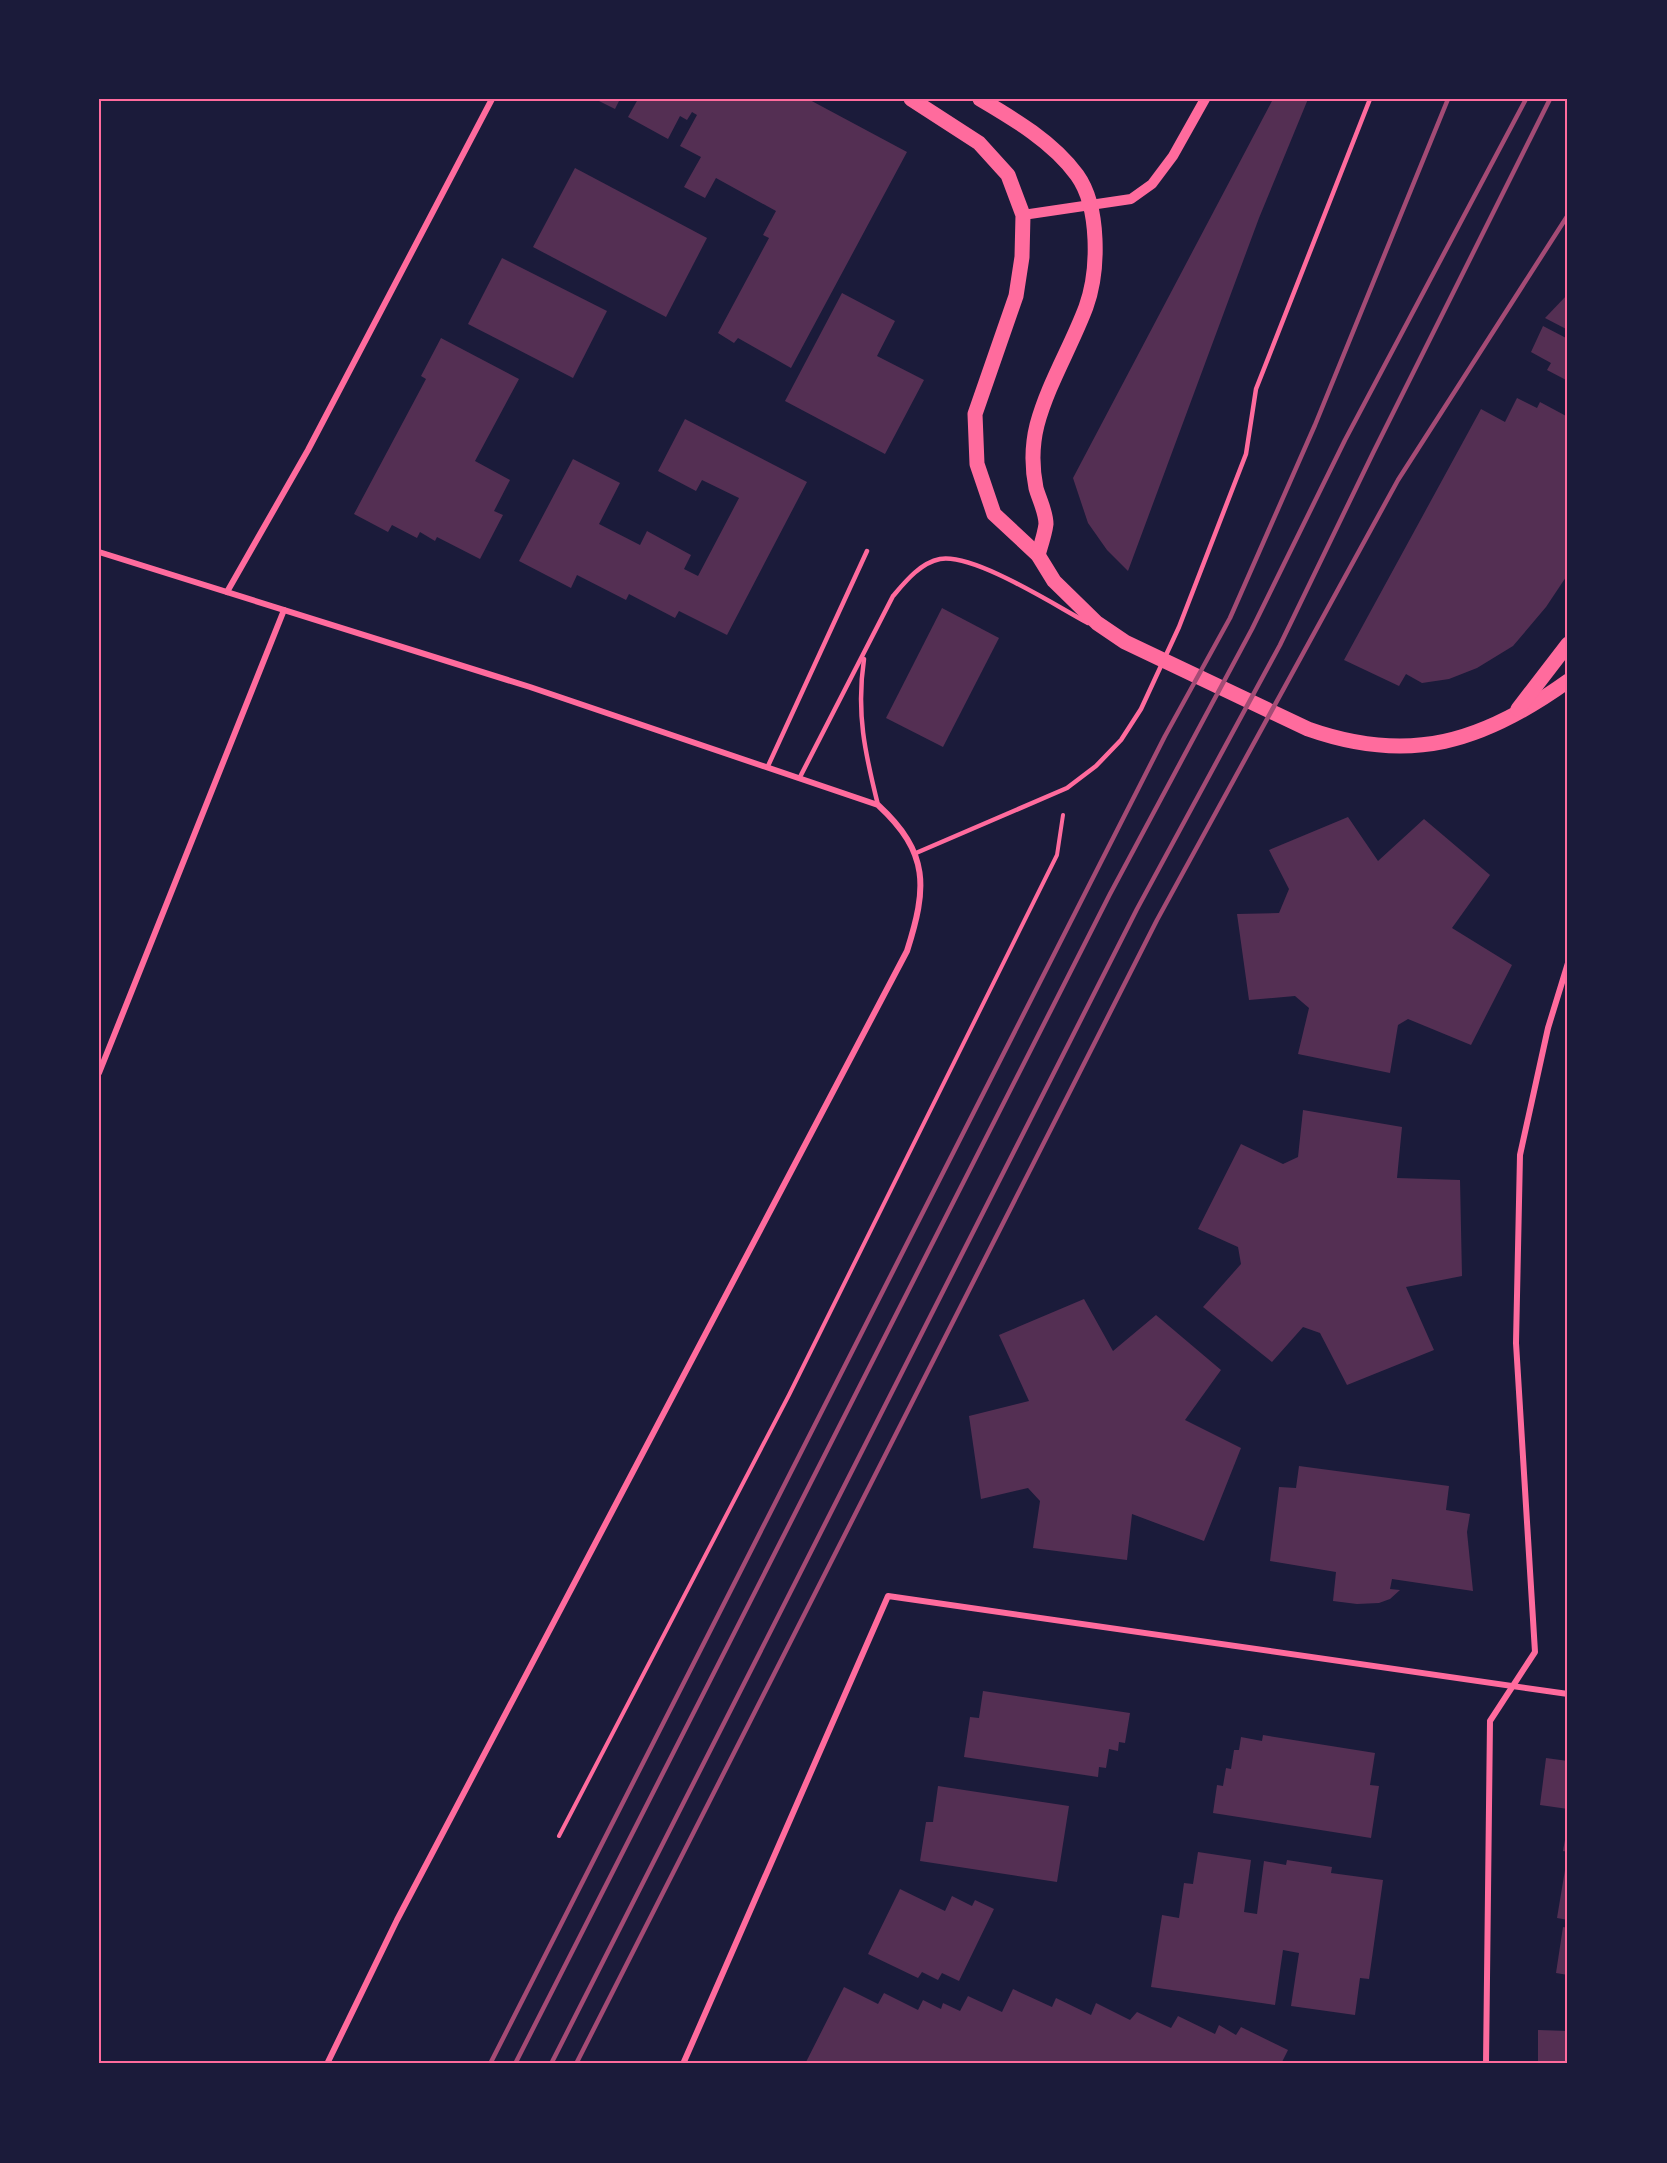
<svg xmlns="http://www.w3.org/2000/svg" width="1667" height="2163" font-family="Montserrat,sans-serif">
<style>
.building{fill:#542f53}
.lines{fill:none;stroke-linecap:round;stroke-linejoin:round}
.path{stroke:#ff6b9d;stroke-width:4}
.service{stroke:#ff6b9d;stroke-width:4.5}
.minor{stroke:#ff6b9d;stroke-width:6}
.tertiary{stroke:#ff6b9d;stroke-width:10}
.primary{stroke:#ff6b9d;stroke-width:15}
.rail{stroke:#a44b75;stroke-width:4.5}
.neatline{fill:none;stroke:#ff6b9d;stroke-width:2}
</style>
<rect width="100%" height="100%" fill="#1b1b3a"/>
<!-- building -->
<g class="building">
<path d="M595 99H620L615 109Z"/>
<path d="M638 99H808L907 152 791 368 738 338 734 343 718 333 769 238 763 235 776 211 716 178 705 198 684 187 701 157 680 146 697 115 692 112 687 120 680 116 668 139 628 117Z"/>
<path d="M1273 99H1308L1259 218 1128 571 1107 550 1088 523 1073 478Z"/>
<path d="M575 168 707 238 666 317 533 247Z"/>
<path d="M502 258 607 311 573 378 468 324Z"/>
<path d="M842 293 895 321 877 356 924 380 885 454 785 401Z"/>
<path d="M1568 294V330L1545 318Z"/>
<path d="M1543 326 1568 339V381L1547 370 1551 363 1531 352Z"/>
<path d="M441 338 519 379 475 461 510 480 494 511 503 515 480 559 437 537 435 541 420 532 417 538 392 525 388 532 354 514 426 379 421 376Z"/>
<path d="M1517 398 1537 408 1540 402 1568 417V574L1546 607 1513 646 1477 668 1449 679 1422 683 1406 674 1399 686 1344 660 1481 409 1505 422Z"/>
<path d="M685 419 807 482 727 635 679 611 675 618 629 594 626 600 577 575 571 588 519 561 573 459 620 483 599 524 640 545 647 531 691 555 684 569 698 576 739 498 702 480 696 491 658 471Z"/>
<path d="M942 608 999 638 943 747 886 718Z"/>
<path d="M1348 817 1378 861 1424 819 1490 875 1452 928 1512 965 1471 1045 1408 1019 1398 1025 1390 1073 1298 1054 1309 1008 1295 996 1249 1000 1237 914 1279 913 1289 889 1269 850Z"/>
<path d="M1303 1110 1402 1127 1397 1178 1460 1180 1462 1276 1406 1287 1434 1350 1347 1385 1320 1333 1303 1327 1272 1362 1203 1307 1241 1264 1238 1247 1198 1229 1241 1144 1283 1164 1298 1157Z"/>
<path d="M1084 1299 1113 1351 1156 1315 1221 1370 1185 1420 1241 1448 1204 1541 1132 1514 1127 1560 1033 1548 1040 1501 1028 1488 981 1499 969 1416 1029 1401 999 1335Z"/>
<path d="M1299 1466 1449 1486 1446 1510 1470 1514 1467 1532 1473 1591 1392 1579 1390 1589 1400 1590 1390 1599 1379 1603 1357 1604 1333 1601 1336 1572 1270 1561 1279 1487 1296 1488Z"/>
<path d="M983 1691 1130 1713 1125 1743 1119 1742 1118 1751 1109 1749 1106 1768 1099 1767 1098 1777 964 1757 970 1717 979 1718Z"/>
<path d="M1263 1735 1375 1753 1370 1785 1379 1786 1371 1838 1213 1813 1217 1785 1223 1786 1226 1768 1231 1769 1234 1750H1239L1241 1737 1262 1741Z"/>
<path d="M1546 1758 1568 1761V1809L1540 1805Z"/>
<path d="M938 1786 1069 1806 1057 1882 920 1861 926 1822H933Z"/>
<path d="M1567 1828H1568V1852L1563 1851Z"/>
<path d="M1198 1852 1251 1860 1244 1912 1257 1914 1264 1861 1286 1865 1287 1860 1332 1867 1331 1873 1383 1880 1369 1979 1360 1978 1355 2015 1291 2006 1299 1953 1283 1950 1275 2005 1151 1987 1162 1915 1179 1918 1184 1883 1193 1884Z"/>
<path d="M1565 1870 1568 1871V1920L1557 1918Z"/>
<path d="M900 1889 945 1911 952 1896 972 1906 975 1900 994 1909 959 1981 942 1973 938 1980 922 1972 918 1978 868 1954Z"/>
<path d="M1563 1927 1568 1928V1975L1556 1973Z"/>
<path d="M844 1987 878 2004 884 1993 918 2010 923 2000 941 2009 943 2003 960 2011 968 1996 1002 2012 1013 1989 1052 2007 1056 1998 1091 2015 1096 2003 1130 2020 1137 2012 1171 2028 1178 2016 1215 2034 1219 2025 1236 2035 1241 2027 1288 2050 1281 2064H805Z"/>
<path d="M1538 2030 1568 2031V2064H1538Z"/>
</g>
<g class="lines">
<!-- path -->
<path class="path" d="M559 1836 789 1395 1057 855 1063 815"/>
<!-- service -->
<g class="service">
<path d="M864 659C856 713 865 753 878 805"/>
<path d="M768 766 867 551"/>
<path d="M800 777 893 596C905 582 920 563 940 559 974 553 1056 606 1088 623"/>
<path d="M916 853 1067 788 1096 766 1121 740 1141 709 1179 627 1246 454 1256 389 1370 99"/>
</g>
<!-- minor -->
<g class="minor">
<path d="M99 552 530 687 878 805C930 853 927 888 907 951L397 1920 327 2064"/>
<path d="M227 592 308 450 492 99"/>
<path d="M99 1073 284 610"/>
<path d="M683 2064 888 1596 1568 1694"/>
<path d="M1486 2064 1490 1721 1535 1652 1516 1343 1520 1155 1548 1028 1568 963"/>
</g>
<!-- tertiary -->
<path class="tertiary" d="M1023 215 1131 199 1152 184 1173 156 1205 99"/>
<!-- primary -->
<g class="primary">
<path d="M911 99 979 143 1008 175 1023 215 1022 257 1016 296 975 414 977 464 994 514 1038 555 1054 581 1097 623 1125 642 1308 729C1410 765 1483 742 1568 681"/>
<path d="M980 99C1014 119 1053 142 1077 175 1100 207 1099 271 1086 307 1071 347 1048 384 1037 425 1032 445 1032 468 1036 488 1039 499 1046 512 1046 524 1045 533 1041 545 1038 555"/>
<path d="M1518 709 1568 644"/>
</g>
<!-- rail -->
<g class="rail">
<path d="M490 2064 1165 736 1230 618 1315 425 1448 99"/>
<path d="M515 2064 1110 894 1252 629 1345 440 1526 99"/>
<path d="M551 2064 1137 909 1280 645 1373 453 1550 99"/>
<path d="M576 2064 1157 920 1398 480 1568 215"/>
</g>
</g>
<!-- border -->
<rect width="1667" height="2163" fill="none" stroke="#1b1b3a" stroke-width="201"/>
<rect x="100" y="100" width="1466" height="1962" class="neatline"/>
</svg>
